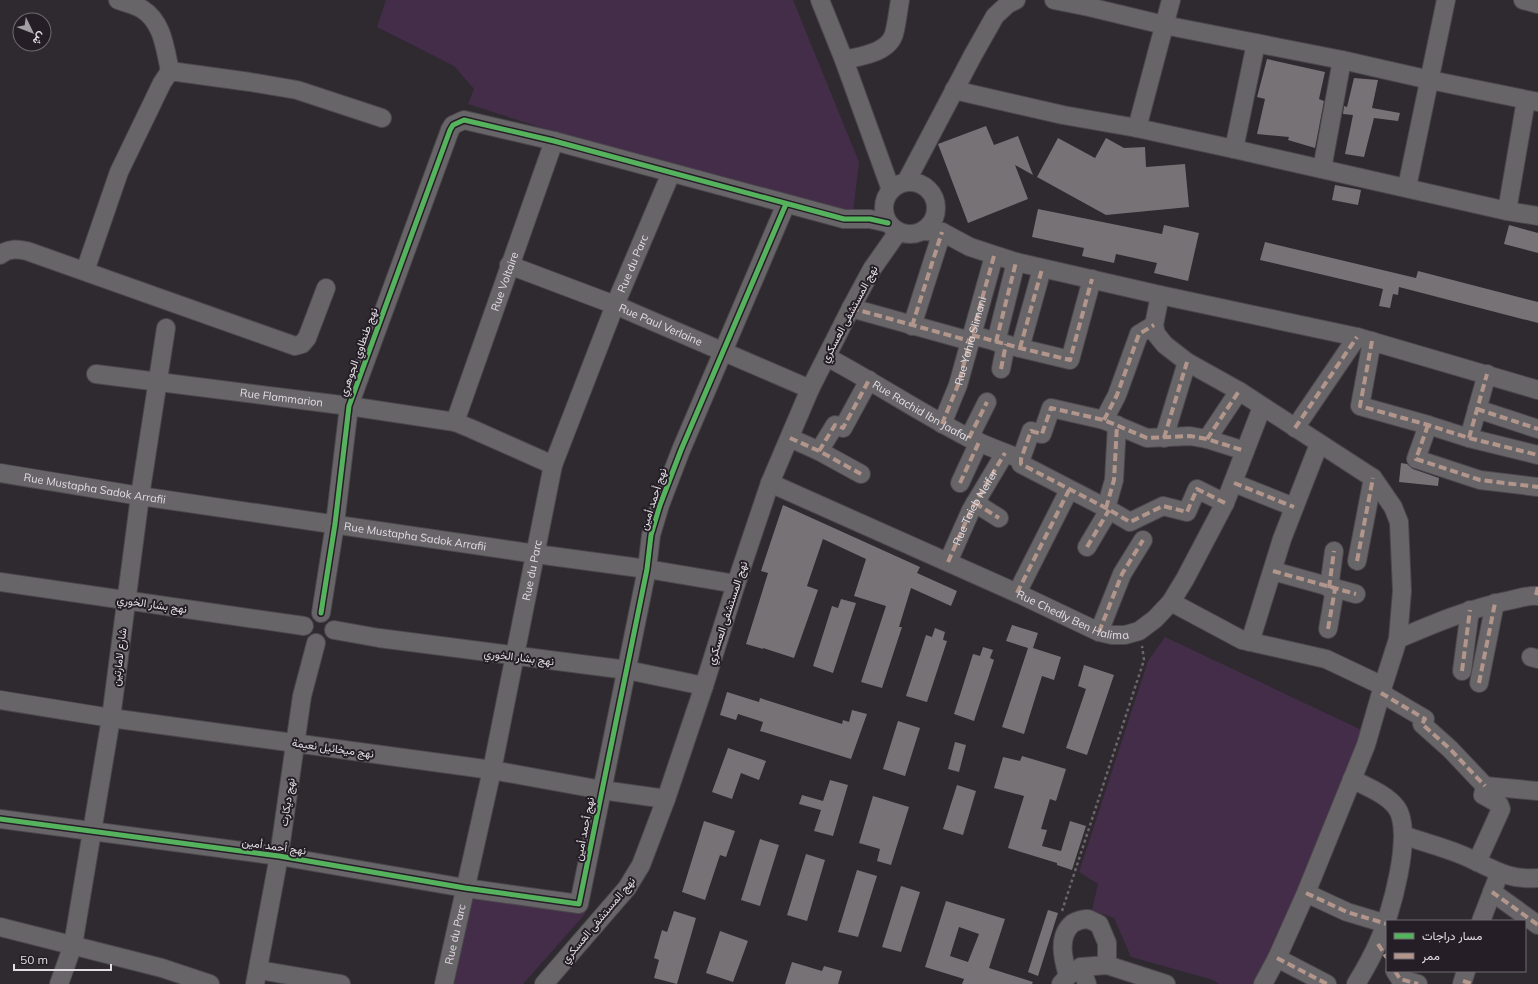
<svg xmlns="http://www.w3.org/2000/svg" width="1538" height="984" font-family="Mulish,Vazirmatn,sans-serif">
<style>
.green{fill:#432d49}
.building{fill:#767276;fill-rule:evenodd}
.lines{fill:none;stroke-linecap:round;stroke-linejoin:round}
.minor-casing{stroke:#4b474c;stroke-width:20}
.path{stroke:#6a666a;stroke-width:2.5;stroke-dasharray:3 3;stroke-linecap:butt}
.minor{stroke:#686569;stroke-width:18}
.quiet{stroke:#b2968c;stroke-width:4;stroke-dasharray:8 4;stroke-linecap:butt}
.cycleway-casing{stroke:#251e27;stroke-width:8}
.cycleway{stroke:#56b35d;stroke-width:5}
.labels{text-anchor:middle;stroke-width:4;stroke-linejoin:round;paint-order:stroke}
.street-label{font-size:11px;fill:#e2dde3;stroke:#251e27}
</style>
<rect width="100%" height="100%" fill="#2e2a2f"/>
<!-- green -->
<g class="green">
<path d="M386 0H793L859 162 853 213 576 139 468 104 474 89 454 66 377 27Z"/>
<path d="M1165 637 1368 733 1260 984H1219L1213 980 1192 974 1131 957 1114 918 1092 910 1098 884 1079 872 1148 661Z"/>
<path d="M470 898 586 913 523 984H453Z"/>
</g>
<!-- building -->
<g class="building">
<path d="M1267 59 1325 72 1319 99 1324 101 1315 148 1288 140 1289 137 1257 134 1265 99 1257 97Z"/>
<path d="M1354 78 1378 80 1372 108 1400 113 1398 121 1374 118 1364 157 1345 154 1353 115 1343 114 1344 106 1347 107Z"/>
<path d="M986 126 994 145 1018 136 1033 175 1015 165 1028 199 968 223 938 144Z"/>
<path d="M1058 138 1095 158 1106 138 1124 148 1145 147 1146 167 1185 164 1189 207 1106 215 1037 177Z"/>
<path d="M1335 185 1361 190 1358 205 1332 200Z"/>
<path d="M1038 209 1162 234 1164 225 1199 233 1188 281 1154 273 1157 263 1116 254 1114 263 1082 256 1084 248 1032 237Z"/>
<path d="M1509 225 1538 233V253L1504 244Z"/>
<path d="M1265 242 1416 278 1418 271 1538 302V323L1399 287 1398 295 1393 294 1390 308 1379 306 1383 289 1260 260Z"/>
<path d="M1401 463 1407 464 1413 469 1439 478 1438 486 1399 482Z"/>
<path d="M783 505 920 567 917 573 957 591 951 606 911 588 899 627H902L882 688 861 682 886 606 854 596 866 559 823 539 807 586 818 590 794 658 763 648V649L746 644 768 573 761 571Z"/>
<path d="M841 599 856 603 833 673 813 666 832 606 838 608Z"/>
<path d="M1012 625 1038 633 1033 648 1061 657 1054 680 1042 676 1024 734 1002 727 1028 648 1006 641Z"/>
<path d="M935 628 945 632 943 640 947 641 927 702 906 696 926 635 932 637Z"/>
<path d="M983 647 993 650 990 658 994 660 974 721 954 714 973 654 980 656Z"/>
<path d="M1084 665 1114 675 1087 755 1066 748 1086 689 1078 686Z"/>
<path d="M727 692 759 702 760 698 842 724 843 720 849 722 852 710 867 714 851 759 760 731 763 722 738 714 736 720 720 715Z"/>
<path d="M898 721 920 728 905 776 883 769Z"/>
<path d="M955 742 966 745 959 772 948 769Z"/>
<path d="M728 748 766 761 759 780 741 773 732 799 712 792Z"/>
<path d="M1022 756 1066 769 1056 801 1050 799 1041 829 1047 830 1042 846 1061 851 1070 821 1086 826 1072 870 1057 865V863L1008 848 1024 796 994 788 1003 757 1020 761Z"/>
<path d="M830 780 848 785 833 836 814 831 821 810 799 804 802 795 823 801Z"/>
<path d="M957 785 976 791 963 835 943 829Z"/>
<path d="M873 796 909 807 891 865 877 861 880 849 859 843Z"/>
<path d="M704 821 735 831 726 857 720 855 705 900 682 892Z"/>
<path d="M760 839 779 845 760 906 741 900Z"/>
<path d="M806 854 825 860 807 921 787 915Z"/>
<path d="M857 870 877 876 858 937 838 932Z"/>
<path d="M901 886 920 892 901 952 882 947Z"/>
<path d="M946 901 1005 919 989 968 1033 982 1032 984H962L964 979 925 967ZM959 927 979 934 968 962 950 956Z"/>
<path d="M1048 910 1058 913 1038 976 1028 972Z"/>
<path d="M674 911 696 918 677 984 654 978 659 960 654 958 662 930 667 932Z"/>
<path d="M720 931 748 941 733 982 706 973Z"/>
<path d="M792 962 822 971 824 966 842 971 838 984H785Z"/>
</g>
<g class="lines">
<defs>
<g id="minor">
<path d="M118 0C126 3 135 5 142 9 163 22 165 49 170 71"/>
<path d="M820 0 844 60 891 190"/>
<path d="M1054 0 1089 7 1164 25 1342 60 1430 80 1538 102"/>
<path d="M1523 0 1538 4"/>
<path d="M844 60C861 56 888 53 894 34 897 23 898 11 900 0"/>
<path d="M954 90 1063 115 1137 128 1234 149 1507 211 1538 216"/>
<path d="M1137 128 1171 0"/>
<path d="M1234 149 1256 43"/>
<path d="M1322 169 1342 60"/>
<path d="M906 182 973 55 995 16 1008 4 1016 0"/>
<circle cx="910" cy="208" r="26"/>
<path d="M1407 187 1446 0"/>
<path d="M1507 211 1526 100"/>
<path d="M923 231 942 232 970 247 1016 262 1160 295 1357 337 1538 390"/>
<path d="M0 255C9 248 17 249 27 251L295 346 302 344 307 338 326 288"/>
<path id="s1" d="M509 265 615 305 810 389"/>
<path d="M85 271 119 172 162 83 170 71 250 82 297 90 382 118"/>
<path d="M1160 295 1154 325 1156 334 1165 345 1187 362 1239 391 1373 478 1393 507 1399 522 1402 591 1398 639 1383 686 1366 745 1306 893 1277 958 1263 984"/>
<path d="M851 308 970 341"/>
<path d="M912 326 942 232"/>
<path d="M972 335 1020 348 1070 360 1092 279"/>
<path d="M1372 341 1360 406 1428 425 1469 438 1538 455"/>
<path d="M996 342 1016 262"/>
<path d="M1020 348 1042 269"/>
<path id="s2" d="M827 357C874 382 919 412 967 437 984 445 1003 452 1021 459"/>
<path d="M1001 369 1006 344"/>
<path id="s3" d="M96 374 349 406 455 422 472 429 553 465"/>
<path d="M1477 409 1538 429"/>
<path d="M1104 420 1117 395 1139 334 1154 325"/>
<path id="s4" d="M455 422 554 141"/>
<path id="s5" d="M942 424 958 385 994 256"/>
<path d="M1428 425 1416 459 1480 480 1538 487"/>
<path d="M1295 428 1357 337"/>
<path d="M790 438 819 451 861 474"/>
<path d="M969 438 987 402"/>
<path d="M1164 438 1187 362"/>
<path d="M1469 438 1487 374"/>
<path d="M1207 439 1239 391"/>
<path d="M819 451 835 425 843 428 869 380"/>
<path id="s6" d="M0 473 140 496 536 554 647 569 736 584"/>
<path id="s7" d="M770 483 1017 593 1099 632 1112 635H1125L1139 631 1155 619 1171 602 1185 579 1225 503 1262 407"/>
<path d="M960 483 979 442"/>
<path d="M1234 483 1294 507"/>
<path d="M975 503 999 518"/>
<path d="M1225 503 1197 489 1187 512 1163 506 1130 522 1106 508 1021 464V459L1031 431 1042 434 1051 408 1104 420 1147 438 1190 436 1207 439 1245 451"/>
<path d="M1106 508 1114 480 1117 425"/>
<path d="M1087 547 1109 510"/>
<path d="M1357 561 1373 478"/>
<path id="s8" d="M948 562 971 510 1005 453"/>
<path d="M1273 571 1356 594"/>
<path d="M0 582 304 626"/>
<path d="M1329 588 1334 551"/>
<path d="M1017 593 1069 490"/>
<path d="M1171 602 1242 640 1326 659 1383 686"/>
<path d="M321 613 335 524 349 406 450 130 453 125 464 120 554 141 844 219H870L888 223"/>
<path d="M1328 629 1335 589"/>
<path d="M334 630 379 638 627 670 704 686"/>
<path d="M1099 632 1122 574 1143 540"/>
<path d="M1398 639C1435 623 1471 608 1511 600 1520 598 1529 595 1538 596"/>
<path d="M1250 642 1282 539 1319 444"/>
<path d="M1531 657 1538 659"/>
<path d="M1462 671 1470 610"/>
<path d="M1479 683 1495 603"/>
<path d="M1381 693 1425 719 1422 724 1450 749 1485 786"/>
<path d="M0 700 111 718 492 770 602 790 666 799"/>
<path d="M1352 779C1367 787 1386 794 1396 807 1415 831 1390 917 1378 943 1372 957 1364 971 1356 984"/>
<path d="M0 819 279 856 465 888 579 904 647 569 651 535 660 505 681 450 786 204"/>
<path d="M1403 835C1422 842 1443 847 1462 855 1489 866 1506 881 1538 878"/>
<path d="M1477 862 1501 809 1499 804 1483 795 1485 786 1538 791"/>
<path d="M1492 892 1538 925"/>
<path d="M1306 893 1347 912 1387 924"/>
<path d="M1481 921 1496 882"/>
<path d="M0 927 162 968 210 984"/>
<path d="M1277 958 1327 984"/>
<path d="M1081 967 1087 984"/>
<path d="M259 970 341 984"/>
<path d="M1395 971 1400 979 1418 984"/>
<path d="M1068 976C1063 959 1057 936 1073 923 1077 921 1083 919 1088 919 1091 920 1096 923 1099 924L1107 943V965"/>
<path d="M59 984 73 945 111 718 140 496 166 328"/>
<path d="M255 984 279 856 302 696 316 643"/>
<path id="s9" d="M444 984 492 770 553 465 615 305 671 173"/>
<path d="M544 984 627 888 641 865 666 799 704 686 736 584 770 483 810 389 851 308 872 269 898 232"/>
<path d="M1061 984 1068 976 1081 967 1107 965 1166 984"/>
<path d="M1462 984 1466 971"/>
</g>
</defs>
<!-- minor casing -->
<use href="#minor" class="minor-casing"/>
<!-- path -->
<path class="path" d="M1062 911 1144 660 1142 646"/>
<!-- minor -->
<use href="#minor" class="minor"/>
<!-- quiet -->
<g class="quiet">
<path d="M851 308 970 341"/>
<path d="M912 326 942 232"/>
<path d="M972 335 1020 348 1070 360 1092 279"/>
<path d="M1372 341 1360 406 1428 425 1469 438 1538 455"/>
<path d="M996 342 1016 262"/>
<path d="M1020 348 1042 269"/>
<path d="M1001 369 1006 344"/>
<path d="M1477 409 1538 429"/>
<path d="M1104 420 1117 395 1139 334 1154 325"/>
<path d="M942 424 958 385 994 256"/>
<path d="M1428 425 1416 459 1480 480 1538 487"/>
<path d="M1295 428 1357 337"/>
<path d="M790 438 819 451 861 474"/>
<path d="M969 438 987 402"/>
<path d="M1164 438 1187 362"/>
<path d="M1469 438 1487 374"/>
<path d="M1207 439 1239 391"/>
<path d="M819 451 835 425 843 428 869 380"/>
<path d="M960 483 979 442"/>
<path d="M1234 483 1294 507"/>
<path d="M975 503 999 518"/>
<path d="M1225 503 1197 489 1187 512 1163 506 1130 522 1106 508 1021 464V459L1031 431 1042 434 1051 408 1104 420 1147 438 1190 436 1207 439 1245 451"/>
<path d="M1106 508 1114 480 1117 425"/>
<path d="M1087 547 1109 510"/>
<path d="M1357 561 1373 478"/>
<path d="M948 562 971 510 1005 453"/>
<path d="M1273 571 1356 594"/>
<path d="M1329 588 1334 551"/>
<path d="M1017 593 1069 490"/>
<path d="M1536 595 1538 587"/>
<path d="M1328 629 1335 589"/>
<path d="M1099 632 1122 574 1143 540"/>
<path d="M1462 671 1470 610"/>
<path d="M1479 683 1495 603"/>
<path d="M1381 693 1425 719 1422 724 1450 749 1485 786"/>
<path d="M1492 892 1538 925"/>
<path d="M1306 893 1347 912 1387 924"/>
<path d="M1378 944 1387 958"/>
<path d="M1277 958 1327 984"/>
<path d="M1395 971 1400 979 1418 984"/>
<path d="M1463 981 1473 984"/>
</g>
<defs>
<g id="cycleway">
<path d="M321 613 335 524 349 406 450 130 453 125 464 120 554 141 844 219H870L888 223"/>
<path d="M0 819 279 856 465 888 579 904 647 569 651 535 660 505 681 450 786 204"/>
</g>
</defs>
<!-- cycleway casing -->
<use href="#cycleway" class="cycleway-casing"/>
<!-- cycleway -->
<use href="#cycleway" class="cycleway"/>
</g>
<g class="labels">
<!-- street labels -->
<g class="street-label">
<text dy="4" stroke="none"><textPath href="#s9" startOffset="747">Rue du Parc</textPath></text>
<text dy="4" stroke="none"><textPath href="#s4" startOffset="149">Rue Voltaire</textPath></text>
<text transform="translate(849 314) rotate(-62)" y="4">نهج المستشفى العسكري</text>
<text dy="4" stroke="none"><textPath href="#s1" startOffset="163">Rue Paul Verlaine</textPath></text>
<text dy="4" stroke="none"><textPath href="#s5" startOffset="88">Rue Yahia Slimani</textPath></text>
<text transform="translate(358 352) rotate(-70)" y="4">نهج طنطاوي الجوهري</text>
<text dy="4" stroke="none"><textPath href="#s3" startOffset="187">Rue Flammarion</textPath></text>
<text dy="4" stroke="none"><textPath href="#s2" startOffset="109">Rue Rachid Ibn Jaafar</textPath></text>
<text dy="4" stroke="none"><textPath href="#s6" startOffset="96">Rue Mustapha Sadok Arrafii</textPath></text>
<text transform="translate(653 499) rotate(-72)" y="4">نهج أحمد أمين</text>
<text dy="4" stroke="none"><textPath href="#s8" startOffset="61">Rue Taieb Neifer</textPath></text>
<text dy="4" stroke="none"><textPath href="#s6" startOffset="420">Rue Mustapha Sadok Arrafii</textPath></text>
<text dy="4" stroke="none"><textPath href="#s9" startOffset="423">Rue du Parc</textPath></text>
<text transform="translate(152 604) rotate(8)" y="4">نهج بشار الخوري</text>
<text dy="4" stroke="none"><textPath href="#s7" startOffset="331">Rue Chedly Ben Halima</textPath></text>
<text transform="translate(727 613) rotate(-72)" y="4">نهج المستشفى العسكري</text>
<text transform="translate(119 657) rotate(-83)" y="4">شارع لامارتين</text>
<text transform="translate(519 657) rotate(7)" y="4">نهج بشار الخوري</text>
<text transform="translate(333 748) rotate(8)" y="4">نهج ميخائيل نعيمة</text>
<text transform="translate(287 802) rotate(-81)" y="4">نهج ديكارت</text>
<text transform="translate(584 829) rotate(-79)" y="4">نهج أحمد أمين</text>
<text transform="translate(274 846) rotate(8)" y="4">نهج أحمد أمين</text>
<text transform="translate(598 920) rotate(-50)" y="4">نهج المستشفى العسكري</text>
<text dy="4" stroke="none"><textPath href="#s9" startOffset="51">Rue du Parc</textPath></text>
</g>
</g>
<!-- legend -->
<rect x="1386" y="920" width="140" height="52" fill="#251e27" stroke="#716a72"/>
<rect x="1394" y="933" width="20" height="6" fill="#56b35d" stroke="#716a72"/>
<text x="1422" y="940" font-size="12" fill="#e2dde3">مسار دراجات</text>
<rect x="1394" y="953" width="20" height="6" fill="#b2968c" stroke="#716a72"/>
<text x="1422" y="960" font-size="12" fill="#e2dde3">ممر</text>
<!-- north arrow -->
<g transform="translate(32 32) rotate(133)"><circle r="19" fill="#251e27" stroke="#716a72"/>
<path d="M0-3L7 15L0 10L-7 15Z" fill="#a39ea4"/>
<text y="-6" font-size="11" font-weight="bold" text-anchor="middle" fill="#e2dde3">ش</text>
</g>
<!-- scale -->
<path d="M14 964v6h97v-6" fill="none" stroke="#e2dde3" stroke-width="2"/>
<text x="20" y="964" font-size="12" fill="#e2dde3" stroke="#251e27" stroke-width="3" paint-order="stroke">50 m</text>
</svg>
